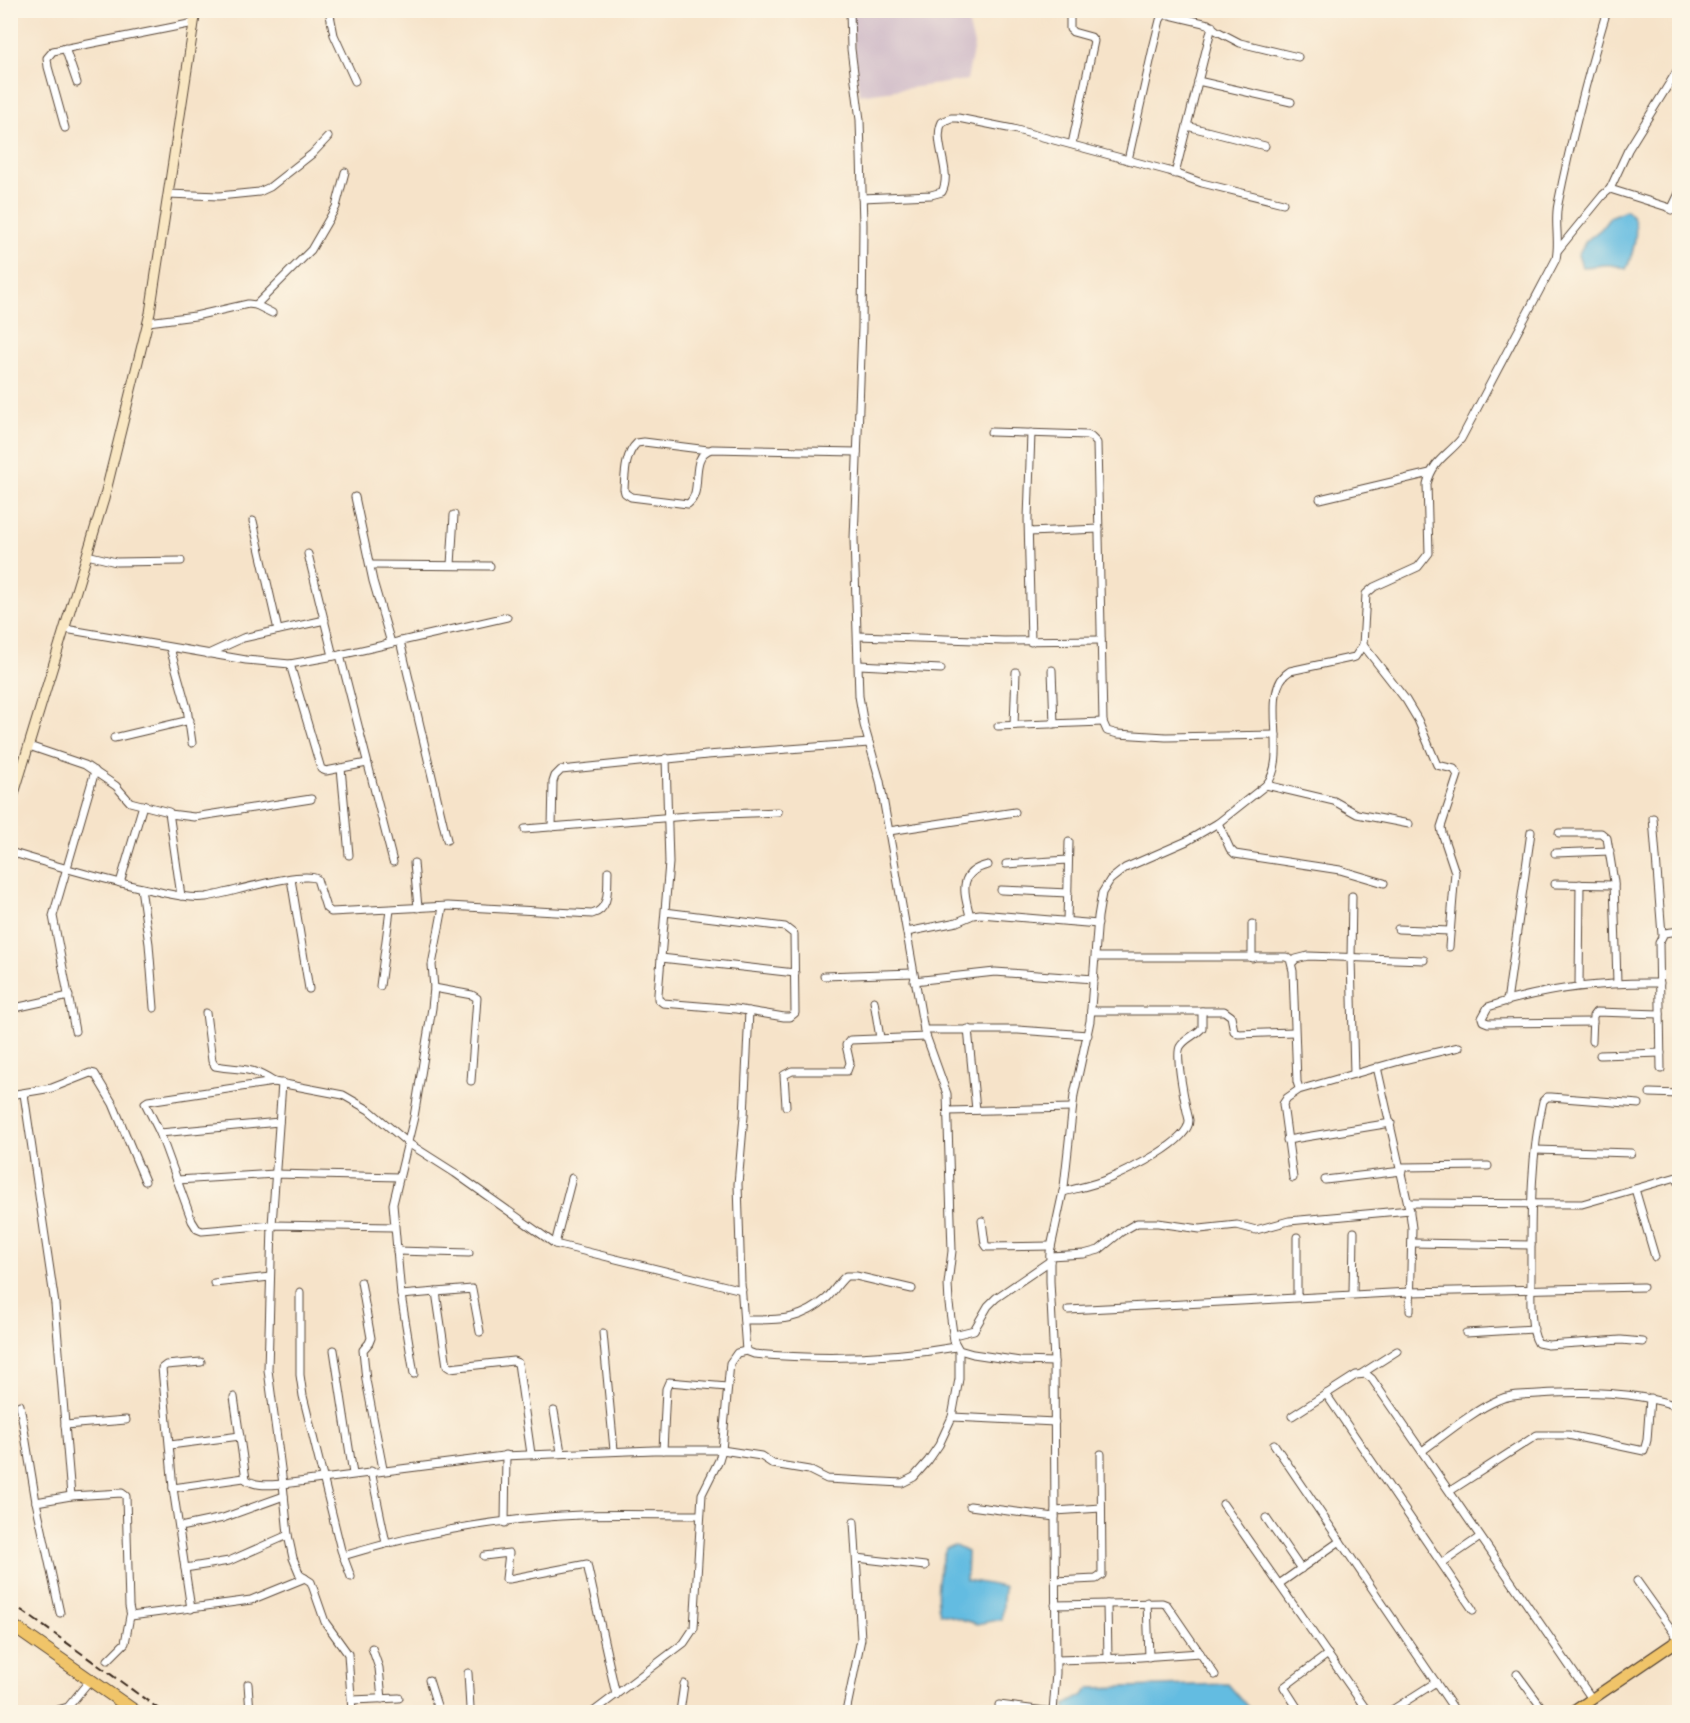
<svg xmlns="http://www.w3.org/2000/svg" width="1690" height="1723" font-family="Vollkorn,serif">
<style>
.industrial{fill:#d1bdc9}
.water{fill:#64bce1;stroke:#507380;stroke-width:1.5}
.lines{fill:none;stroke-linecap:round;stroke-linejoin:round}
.street-casing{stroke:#574638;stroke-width:9}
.secondary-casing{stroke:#574638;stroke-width:11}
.primary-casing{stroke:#574638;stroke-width:13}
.highway-casing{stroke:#574638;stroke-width:14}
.street{stroke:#fff;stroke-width:7}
.secondary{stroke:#f9e7c3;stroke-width:9}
.primary{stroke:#f0c469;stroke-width:10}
.highway{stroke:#f0c469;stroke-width:12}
.rail{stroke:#3b2a1e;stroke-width:2;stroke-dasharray:9 4.5;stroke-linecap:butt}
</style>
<rect width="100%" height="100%" fill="#fcf5e5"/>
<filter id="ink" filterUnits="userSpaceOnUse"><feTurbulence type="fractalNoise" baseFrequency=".0167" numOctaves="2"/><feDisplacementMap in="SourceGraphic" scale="12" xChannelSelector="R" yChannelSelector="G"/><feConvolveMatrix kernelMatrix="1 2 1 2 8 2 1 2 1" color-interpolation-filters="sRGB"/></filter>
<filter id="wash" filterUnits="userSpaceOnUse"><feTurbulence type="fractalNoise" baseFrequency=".008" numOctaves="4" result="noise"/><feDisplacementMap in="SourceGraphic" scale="24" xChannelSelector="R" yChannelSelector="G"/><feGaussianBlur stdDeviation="1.35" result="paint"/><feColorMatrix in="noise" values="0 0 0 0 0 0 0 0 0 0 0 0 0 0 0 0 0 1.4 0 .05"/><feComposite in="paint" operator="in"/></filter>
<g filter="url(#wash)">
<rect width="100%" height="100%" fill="#f6e3c9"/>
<!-- industrial -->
<path class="industrial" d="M850 11H965L974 45 967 80 859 95Z"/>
<!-- water -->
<g class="water">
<path d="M1626 210C1628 212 1631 214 1633 217 1640 228 1632 258 1626 269 1610 261 1599 267 1582 267L1578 255 1586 241 1601 229 1611 216Z"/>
<path d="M955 1546 967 1552 966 1580 1004 1587 1002 1619 977 1624 940 1613C934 1595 939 1566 946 1548Z"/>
<path d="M1228 1684 1252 1712H1066L1065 1705 1082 1696 1090 1688Z"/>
</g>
</g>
<g filter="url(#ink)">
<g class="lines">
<defs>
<g id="street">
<path d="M329 10 334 35 355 81"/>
<path d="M850 10 851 49 860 120 863 225 862 328 854 539 859 696 864 725 880 781 924 1030 947 1094 952 1251 948 1284 949 1304 954 1341 959 1350 973 1354 1020 1361 1054 1362"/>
<path d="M1070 10V29L1073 32 1091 37 1094 41 1072 144"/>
<path d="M65 48 77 83"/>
<path d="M1198 81 1291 102"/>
<path d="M1187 126 1265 146"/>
<path d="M65 128 48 67 47 58 53 51 194 23"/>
<path d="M1128 160 1153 48 1160 20 1163 15H1170L1208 24 1217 31 1240 43 1298 57"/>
<path d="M1175 174 1212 26"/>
<path d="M1610 189 1680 211"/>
<path d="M168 194 219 196 259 192 270 187 312 154 328 137"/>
<path d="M862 198 931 195 942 192C953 171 932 143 942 122L951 118H958L1013 129 1169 171 1202 183 1283 203"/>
<path d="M1671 210 1680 191"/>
<path d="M1558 250 1603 195 1610 189 1628 150 1680 66"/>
<path d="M256 305 311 250 336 207 345 172"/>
<path d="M148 322 195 316 248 304 256 305 272 313"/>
<path d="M991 432 1087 435 1091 437 1097 443 1103 722 1107 731 1118 734 1166 737 1276 735"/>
<path d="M708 450 644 442 637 443C625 454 625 474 624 489L625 493 631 497 688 504C705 491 687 456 712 449L857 452"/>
<path d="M355 497 373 581 391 643"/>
<path d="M1320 499 1430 473"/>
<path d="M253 521 278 630"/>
<path d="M1029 532 1099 529"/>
<path d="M308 554 333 656"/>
<path d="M87 555 116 562 181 561"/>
<path d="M370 565 490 566"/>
<path d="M451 565 454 515"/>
<path d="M65 629 246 660 290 664 340 655 507 617"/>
<path d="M858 636 1004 641 1101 640"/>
<path d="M400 641 447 840"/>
<path d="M1031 642 1028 519 1031 433"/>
<path d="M1363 645 1406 700 1418 720 1437 765 1454 769 1458 775 1441 827 1442 833 1455 872 1449 947"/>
<path d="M170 648 187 708 192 743"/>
<path d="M208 654 243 638 325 620"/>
<path d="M340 655 393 862"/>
<path d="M290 664 321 769 326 771 367 763"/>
<path d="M859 665 941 669"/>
<path d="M1052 670 1054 724"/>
<path d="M1014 725 1016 672"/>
<path d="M998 726 1103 722"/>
<path d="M114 738 190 720"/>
<path d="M29 746 85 765 116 786 130 802 169 812 181 896"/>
<path d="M341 768 349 855"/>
<path d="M1266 785 1334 801 1357 814 1409 824"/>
<path d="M170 814 194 817 311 799"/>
<path d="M1653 818 1662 935"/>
<path d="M1218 823 1230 849 1235 854 1340 870 1384 883"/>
<path d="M552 827 553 782 555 776 561 770 707 755 869 743"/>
<path d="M525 829 700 815 778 812"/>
<path d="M889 831 1015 812"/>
<path d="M1559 833H1601L1607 838 1614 882 1617 983"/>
<path d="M10 852C56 866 101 879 147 889 166 893 186 899 206 897 227 894 302 870 317 879L326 908 331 912 448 906 592 914C611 909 607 887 608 871"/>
<path d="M1555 853 1610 851"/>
<path d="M414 863 418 908"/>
<path d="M1006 864 1068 860"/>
<path d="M291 879 309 989"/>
<path d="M120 883 143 805"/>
<path d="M1555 884 1614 885"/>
<path d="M141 888 149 944 154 1008"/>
<path d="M1001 890 1068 893"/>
<path d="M1352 896 1351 958 1354 1074"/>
<path d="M665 912 785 927 794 934 795 1013 790 1017H784L736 1009 663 1003 658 999V994L669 863 666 758"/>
<path d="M970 916C964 893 957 872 988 865"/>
<path d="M1067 921 1069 842"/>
<path d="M1252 924V958"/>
<path d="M1398 929 1450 931"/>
<path d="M907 932 957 922 973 915 980 914 1098 924"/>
<path d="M1096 957H1286L1290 959 1293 971 1297 1082 1299 1088 1302 1089 1403 1060 1459 1047"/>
<path d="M661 958 795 973"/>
<path d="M1292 963 1296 959 1308 956 1424 960"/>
<path d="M824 976 913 973"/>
<path d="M914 981 995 972 1094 979"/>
<path d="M380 986 390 910"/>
<path d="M1579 986 1580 884"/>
<path d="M434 988 472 995 477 998 471 1081"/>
<path d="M874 1001 880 1038"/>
<path d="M1507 1002 1531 832"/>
<path d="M10 1009 69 996"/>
<path d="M749 1011 744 1116 738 1184 741 1283 746 1351 754 1354C823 1360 887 1359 956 1347"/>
<path d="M1091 1011H1224L1231 1016 1234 1031 1238 1034 1294 1032"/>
<path d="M206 1013 212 1061 215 1066C243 1071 247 1065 274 1082"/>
<path d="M1593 1022 1488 1023 1483 1021 1482 1018 1488 1007C1543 988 1601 982 1660 983"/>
<path d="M968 1029 976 1110"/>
<path d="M924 1030H1018L1088 1035"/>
<path d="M75 1031 53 916 95 771"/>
<path d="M1592 1041 1593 1016 1596 1012 1660 1014"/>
<path d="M1600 1055 1661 1053"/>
<path d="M1377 1067 1410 1213 1412 1228 1410 1311"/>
<path d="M1661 1069 1659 943 1664 933 1680 931"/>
<path d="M282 1083 272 1225 268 1370 283 1484 288 1535 293 1558 300 1575 311 1582 325 1622 348 1654 352 1712"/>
<path d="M1650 1093 1680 1094"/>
<path d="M24 1094 55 1304 71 1496"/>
<path d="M10 1095 52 1088 90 1073 95 1074 113 1104 145 1181"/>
<path d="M1639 1104 1551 1097H1547L1543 1101C1530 1158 1531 1217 1531 1275 1531 1292 1529 1329 1538 1343L1548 1345 1621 1340 1643 1342"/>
<path d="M786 1106 784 1075 792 1071H847L850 1063 846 1045 850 1040 926 1037"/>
<path d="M948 1111 1072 1108"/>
<path d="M160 1133 279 1122"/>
<path d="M1287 1140 1391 1123"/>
<path d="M1536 1150 1631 1153"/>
<path d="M1401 1167 1488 1166"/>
<path d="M1677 1177 1680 1186"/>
<path d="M1293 1178 1283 1104 1287 1098 1300 1089"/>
<path d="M177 1180 275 1174 399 1177"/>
<path d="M1325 1180 1402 1171"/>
<path d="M1635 1189 1655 1257"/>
<path d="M1063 1192C1078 1188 1094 1185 1108 1179 1127 1171 1190 1142 1189 1120 1186 1108 1175 1056 1180 1047 1184 1039 1196 1035 1202 1028V1011"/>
<path d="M1408 1203 1582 1204 1680 1176"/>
<path d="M982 1221 985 1244 987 1247 1051 1246"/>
<path d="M394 1227 272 1225 202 1231 197 1229 192 1221 160 1133 145 1103 148 1101 274 1082 343 1095 369 1110 408 1143 455 1173 555 1244 742 1290"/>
<path d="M1412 1243 1531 1245"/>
<path d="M555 1244 572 1178"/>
<path d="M397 1251 469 1253"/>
<path d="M1050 1256 1084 1254 1099 1250 1121 1232 1137 1223H1158L1200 1229 1237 1225 1256 1230 1289 1221 1410 1210"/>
<path d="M361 1282 371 1338 369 1343 363 1350 366 1380 383 1469"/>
<path d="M214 1283 270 1277"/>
<path d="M300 1292V1375L303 1396 341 1550 351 1577"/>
<path d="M436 1292 447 1366 450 1368 513 1361 518 1363 531 1454"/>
<path d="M1353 1294 1354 1232"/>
<path d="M401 1295 472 1289 480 1332"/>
<path d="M1297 1296V1237"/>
<path d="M1068 1310 1410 1292 1643 1287"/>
<path d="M744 1320C777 1320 800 1322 827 1298 834 1291 838 1283 846 1276H856L912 1289"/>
<path d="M603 1333 614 1450"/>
<path d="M1466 1333 1534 1329"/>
<path d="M954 1335 974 1330 988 1306 996 1298 1050 1261"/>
<path d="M334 1350 353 1474"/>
<path d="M414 1374 401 1295 393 1204 414 1117 432 1008 434 988 432 965 443 907"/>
<path d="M1361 1374 1397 1351"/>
<path d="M1326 1394 1473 1610"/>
<path d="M234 1397 246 1479"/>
<path d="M20 1405 36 1502"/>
<path d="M554 1411 561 1452"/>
<path d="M1292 1416 1356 1375 1366 1374 1372 1379 1592 1699"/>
<path d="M952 1417 1055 1422"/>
<path d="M65 1425 126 1420"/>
<path d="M1274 1444 1456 1712"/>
<path d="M170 1445 240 1436"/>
<path d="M663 1450 666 1389 669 1382 727 1387"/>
<path d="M1422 1451C1443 1436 1474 1410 1498 1400 1510 1394 1525 1395 1538 1394 1586 1391 1634 1391 1680 1407"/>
<path d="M371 1471 386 1543"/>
<path d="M173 1488 244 1478C255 1487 269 1485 283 1484L503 1456 654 1450H722L761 1456 773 1464 809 1470 827 1479 902 1483 914 1477 928 1461 939 1445 952 1417 959 1379V1350"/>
<path d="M1450 1491 1537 1435H1568L1644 1451 1647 1440 1650 1398"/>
<path d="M1223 1504 1368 1712"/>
<path d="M970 1506 1055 1517"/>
<path d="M1055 1511 1101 1508"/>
<path d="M1266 1518 1301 1569"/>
<path d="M505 1523 506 1455"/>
<path d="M180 1527 223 1518 284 1496"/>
<path d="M343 1556C419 1533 502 1518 581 1515 621 1514 661 1515 700 1515"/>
<path d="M484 1556 509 1553 506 1579H509L587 1564 616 1695"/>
<path d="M857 1558 925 1566"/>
<path d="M1442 1563 1480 1537"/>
<path d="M185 1568 229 1561 288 1535"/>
<path d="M1055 1581 1096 1579 1102 1575 1101 1454"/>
<path d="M1637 1581 1679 1640"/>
<path d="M1279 1584 1340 1541"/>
<path d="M1147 1602 1149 1657"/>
<path d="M1107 1604 1108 1659"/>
<path d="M1055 1605 1162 1603 1167 1605 1215 1675"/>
<path d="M191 1609 173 1488 162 1368 166 1365 201 1362"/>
<path d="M60 1613 36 1502 71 1496 122 1493 126 1496 129 1606 131 1616 251 1600 305 1578"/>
<path d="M372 1648 379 1668 382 1699"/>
<path d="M108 1660 125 1643 130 1616"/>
<path d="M1056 1660 1126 1658 1200 1653"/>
<path d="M468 1673 470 1708 468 1712"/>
<path d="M1517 1674 1545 1712"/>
<path d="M429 1680 439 1712"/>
<path d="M248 1684 250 1712"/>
<path d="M352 1700 399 1698"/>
<path d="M999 1705 1053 1712"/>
<path d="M50 1712 68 1707 90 1680"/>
<path d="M593 1712 684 1643 694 1628 702 1494 719 1460 722 1450 730 1363 737 1353 746 1351"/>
<path d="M680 1712 684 1684"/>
<path d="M846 1712 861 1639 854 1522"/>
<path d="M1053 1712 1056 1673 1054 1362 1050 1281V1252L1064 1187 1074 1095 1090 1021 1098 917 1102 893 1110 880 1125 868 1187 841 1218 823 1266 785C1291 757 1258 690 1290 671L1355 657 1363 645 1366 594 1374 587 1418 567 1429 553 1427 484C1433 460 1447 456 1461 439L1556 259C1560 241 1554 222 1558 204 1571 139 1588 74 1607 10"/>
<path d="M1300 1712 1284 1687 1328 1654"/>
<path d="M1389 1712 1436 1682"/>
</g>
<path id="secondary" d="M10 807 104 499 150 313 196 10"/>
<path id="primary" d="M1573 1712 1680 1639"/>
<path id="highway" d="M10 1624 136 1712"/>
</defs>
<!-- street casing -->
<use href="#street" class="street-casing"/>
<!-- secondary casing -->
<use href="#secondary" class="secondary-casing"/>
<!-- primary casing -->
<use href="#primary" class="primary-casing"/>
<!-- highway casing -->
<use href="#highway" class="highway-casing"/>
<!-- street -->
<use href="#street" class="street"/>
<!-- secondary -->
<use href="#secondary" class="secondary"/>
<!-- primary -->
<use href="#primary" class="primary"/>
<!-- highway -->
<use href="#highway" class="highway"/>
<!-- rail -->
<path class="rail" d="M10 1602 163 1712"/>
</g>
</g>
<!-- margin -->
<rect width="1690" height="1723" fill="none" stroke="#fcf5e5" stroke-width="36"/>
</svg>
